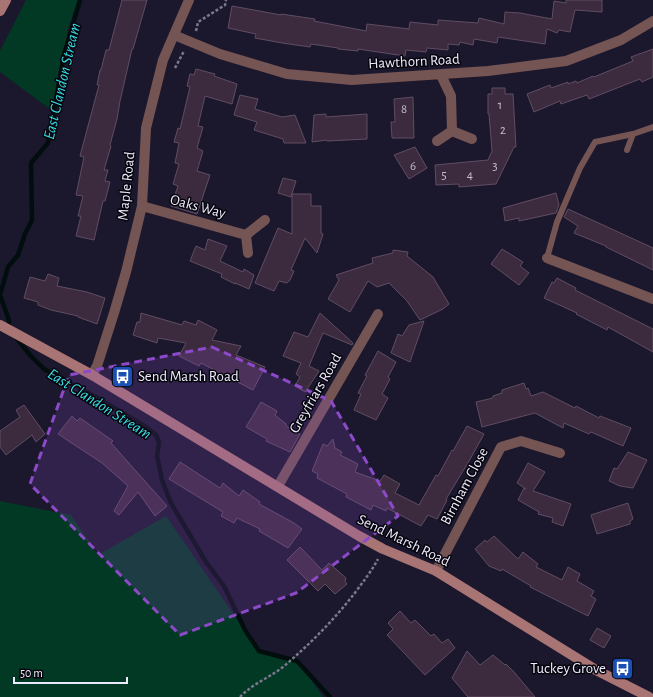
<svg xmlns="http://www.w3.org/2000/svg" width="653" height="697" font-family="'Alegreya Sans',sans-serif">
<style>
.green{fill:#023924}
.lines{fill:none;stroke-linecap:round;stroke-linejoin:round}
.stream{stroke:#020d0d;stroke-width:4.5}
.building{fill:#3c2b3f;stroke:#604d63}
.path{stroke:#7a788b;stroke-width:2.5;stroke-dasharray:3 2;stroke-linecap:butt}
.lane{stroke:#755454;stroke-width:6}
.street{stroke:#755454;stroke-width:10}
.secondary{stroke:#a97474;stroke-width:10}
.marked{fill:#8c49c8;fill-opacity:0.2;stroke:#8c49c8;stroke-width:3;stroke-dasharray:8 5;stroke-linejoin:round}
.labels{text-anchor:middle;stroke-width:3;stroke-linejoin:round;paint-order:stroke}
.number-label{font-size:13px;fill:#c1bbcc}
.street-label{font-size:15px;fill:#edebfb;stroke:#06050d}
.poi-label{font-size:15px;fill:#edebfb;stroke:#06050d;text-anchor:start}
.water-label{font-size:16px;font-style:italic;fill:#37dce2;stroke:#06050d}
</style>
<rect width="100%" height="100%" fill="#1b182d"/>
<!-- green -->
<g class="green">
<path d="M26 0H78L68 28 54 112 0 72V51Z"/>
<path d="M0 501 71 515 98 555 166 516 259 651 298 661 323 697H0Z"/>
</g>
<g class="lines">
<!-- stream -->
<g class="stream">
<path d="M9 329V320L0 295 8 267 18 255 25 234 32 220 31 163 48 143 64 55 80 0"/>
<path d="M15 336 30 355 44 369 98 398 146 427 156 435 159 442 157 456 162 480 171 503 206 562 224 586 245 630 259 651 297 661 330 697"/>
</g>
</g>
<!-- building -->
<g class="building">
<path d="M122 0H147L133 49H132L120 101 117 119 110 145 111 146 104 170H108L105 181 110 182 105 201H103L94 240 76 236 81 216H78L83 196 76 195 84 157 80 156 99 85H97L100 70H101L106 50H109Z"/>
<path d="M566 0H602V12L575 10 570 32 559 30 557 33 547 29 545 44 498 37 497 43 474 39 473 45 460 42 459 45 448 44V50L427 48 426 52 406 50 405 56 358 49V51L338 49V48L311 44 310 47 282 43 255 38 256 34 228 28 232 6 281 15V14L315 19 314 21 366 31 367 24 409 29 410 22 438 25V20L478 23 479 18 504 24 505 12 520 13 552 19 554 1 566 3Z"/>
<path d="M653 49V77L642 82 640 79 589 99 587 95 561 104 560 101 534 112 527 94 550 85 551 88 568 82V84L576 81 577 83 593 76 594 77 633 61 631 57Z"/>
<path d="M196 69 215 74 214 76 237 84 232 104 205 96 198 126 203 127 197 148 203 151 197 171 210 175 197 214 171 206 178 186 173 184 179 164 175 163 179 143 174 142 178 128 180 129 190 87 187 86 190 74 194 75Z"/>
<path d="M492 88H505V94H513L516 147H514L496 184 459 187V184L436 185 435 165 488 160 492 151 489 114H488V94H492Z"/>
<path d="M240 95 258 99 255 109 282 117 295 115 306 143H284L283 139 254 130 257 122 234 115Z"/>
<path d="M413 97 414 138H392L391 122H395L394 99Z"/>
<path d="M326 114V117L367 114V139L327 141V140L312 142 314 115Z"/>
<path d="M415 147 427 168 409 179 394 155Z"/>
<path d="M283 178 296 181 291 197 278 193Z"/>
<path d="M556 193 559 205 556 213 519 221V218L505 221 503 208Z"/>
<path d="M292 194H311V206H321V233L323 234 317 253 305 238 291 270 294 271 290 280 287 283 279 281 274 291 255 283 278 228 292 234Z"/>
<path d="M568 209 653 248V270L606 247V246L574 233 578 226 564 217Z"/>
<path d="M208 239 227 246 220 261 243 272 244 269 254 275 249 289 235 283V284L221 277 222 274 190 261 196 246 205 250Z"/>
<path d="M502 249 523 262 520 266 529 273 519 285 491 264Z"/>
<path d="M393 250 408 252 407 256 433 277 449 304 443 309 420 320 407 301 389 283 377 287 368 281 350 312 328 299 339 280 336 275 373 263 372 258 393 253Z"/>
<path d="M48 274 59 278 57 286 87 292 105 298 97 324 78 317V316L51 310 38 305V302L24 298 30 277 45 281Z"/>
<path d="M557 278 576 288 575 290 653 329V352L608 327 607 330 576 314 577 313 544 298 552 282 554 283Z"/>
<path d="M141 313 182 325 184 321 196 325 198 320 217 330 212 340 241 346 236 355 265 367 253 390 201 363 199 366 179 356 186 343 158 338 157 343 133 335 137 322H140Z"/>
<path d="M320 313 353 343 352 345 323 333 309 366 319 371 305 392 295 386 300 377 296 374 301 363 283 356 294 332 308 337Z"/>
<path d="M424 321 410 362 391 353 398 334 402 336 409 325Z"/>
<path d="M378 351 396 362 388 377 390 379 382 394 388 398 376 420 354 410 361 394 358 393 367 376 365 375Z"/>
<path d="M524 383 526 389 528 388 531 396 543 392 575 408 576 406 599 418 600 416 631 428 623 446 591 432 589 434 564 423 563 428 535 413 482 427 476 402 493 398V396L502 393V390Z"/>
<path d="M261 402 277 411 275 415 286 424V426L300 434 290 452 266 441 267 439 246 427Z"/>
<path d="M24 405 45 434 36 442 32 435 6 455 0 447V431L20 417 16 410Z"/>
<path d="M72 416 77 421 80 418 113 441 111 443 167 506 155 516 138 492 119 515 114 511 128 486 102 463 58 434Z"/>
<path d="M467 426 484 434 469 461 446 499 447 500 437 519 428 515 421 526 387 508 386 511 373 505 371 510 346 497 347 494 317 478 318 474 312 471 323 444 327 446 333 439 335 448 342 452 340 455 358 464 355 472 380 481 384 475 400 484 395 493 419 505 436 475 438 476 452 450 453 451Z"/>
<path d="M628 452 647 460 633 488 620 486 609 481 614 468 617 469Z"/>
<path d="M180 462 220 488 223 483 239 496 243 490 260 502 259 504 294 523 302 529 288 548 259 531 260 529 237 518 234 523 221 516 223 512 169 479Z"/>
<path d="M528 463 545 472 533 491 571 504 563 526 552 522 553 518 538 514 539 512 518 500 524 488 526 489 517 483Z"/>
<path d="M628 503 633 519 630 521V524L597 534 591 515Z"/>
<path d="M494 536 518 559 523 552 538 564 536 567 562 580 568 567 580 574 577 581 594 591 591 596 596 599 588 616 530 587 531 586 502 569 501 571 489 566 475 549 485 540 487 542Z"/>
<path d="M300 547 322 570 329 563 346 578 345 581 347 584 335 594 325 584 318 591 287 560Z"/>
<path d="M400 611 411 623 415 620 431 636 434 634 442 643 448 639 455 648 425 675 387 635 393 629 388 623Z"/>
<path d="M597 628 611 636 604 648 590 640Z"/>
<path d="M467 651 480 665 493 655 505 665 506 664 514 672 535 697H468L452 678Z"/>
</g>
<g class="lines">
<!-- path -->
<g class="path">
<path d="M196 31 198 22 225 5 226 0"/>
<path d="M175 68 184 51"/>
<path d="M240 697C252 684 269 678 283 667 309 645 333 621 354 594 363 582 371 572 378 559"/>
</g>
<!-- lane -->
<g class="lane">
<path d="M627 150 633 134"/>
<path d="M547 258 557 222 580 168 595 142 633 134 653 127"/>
</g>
<!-- street -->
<g class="street">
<path d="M174 35 220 54 287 74 352 80 488 71 566 61 621 40 653 21"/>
<path d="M441 75 451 96 452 131"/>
<path d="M437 141 452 131 472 139"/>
<path d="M142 206 246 235"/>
<path d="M248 253 246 235 265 220"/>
<path d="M547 258 653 299"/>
<path d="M92 375 97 366 114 313 126 272 142 206 146 128 163 60 189 0"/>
<path d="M278 486 378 314"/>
<path d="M436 571 501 447 521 441 560 453"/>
</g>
<!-- secondary -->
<g class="secondary">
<path d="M0 11 6 0"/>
<path d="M0 325 92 375 359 536 383 549 436 571 596 670 649 697"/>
</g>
</g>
<!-- marked area -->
<path class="marked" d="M212 347 331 401 398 516 296 593 180 635 30 484 69 375Z"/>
<!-- icons -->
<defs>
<symbol id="bus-square" viewBox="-11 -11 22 22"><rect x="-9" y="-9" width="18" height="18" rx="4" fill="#1a4fb4" stroke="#06050d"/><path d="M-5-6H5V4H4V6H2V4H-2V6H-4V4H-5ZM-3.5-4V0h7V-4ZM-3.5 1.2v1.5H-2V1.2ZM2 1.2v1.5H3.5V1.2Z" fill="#fff"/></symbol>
</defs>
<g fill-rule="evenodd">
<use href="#bus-square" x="110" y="364" width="25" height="25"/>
<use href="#bus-square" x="610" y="656" width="25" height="25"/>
</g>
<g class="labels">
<!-- number labels -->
<g class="number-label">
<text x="500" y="109">1</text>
<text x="404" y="113">8</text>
<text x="503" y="134">2</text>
<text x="413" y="170">6</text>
<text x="495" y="170">3</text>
<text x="444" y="179">5</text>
<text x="470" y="179">4</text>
</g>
<!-- street labels -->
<g class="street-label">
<text transform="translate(414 61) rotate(-3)" y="5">Hawthorn Road</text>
<text transform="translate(126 186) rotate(-84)" y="5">Maple Road</text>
<text transform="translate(198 206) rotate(15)" y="5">Oaks Way</text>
<text transform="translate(315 393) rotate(-60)" y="5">Greyfriars Road</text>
<text transform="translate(464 486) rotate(-62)" y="5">Birnham Close</text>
<text transform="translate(404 540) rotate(26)" y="5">Send Marsh Road</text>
</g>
<!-- poi labels -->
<g class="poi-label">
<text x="138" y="381">Send Marsh Road</text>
<text x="606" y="673" text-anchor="end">Tuckey Grove</text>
</g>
<!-- water labels -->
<g class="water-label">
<text transform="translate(61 81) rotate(-77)" y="6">East Clandon Stream</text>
<text transform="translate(100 403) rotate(32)" y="6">East Clandon Stream</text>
</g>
</g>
<!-- scale -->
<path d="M14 677v6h113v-6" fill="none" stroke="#edebfb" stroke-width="2"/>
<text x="20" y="677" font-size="12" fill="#edebfb" stroke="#06050d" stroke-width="3" paint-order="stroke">50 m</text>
</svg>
